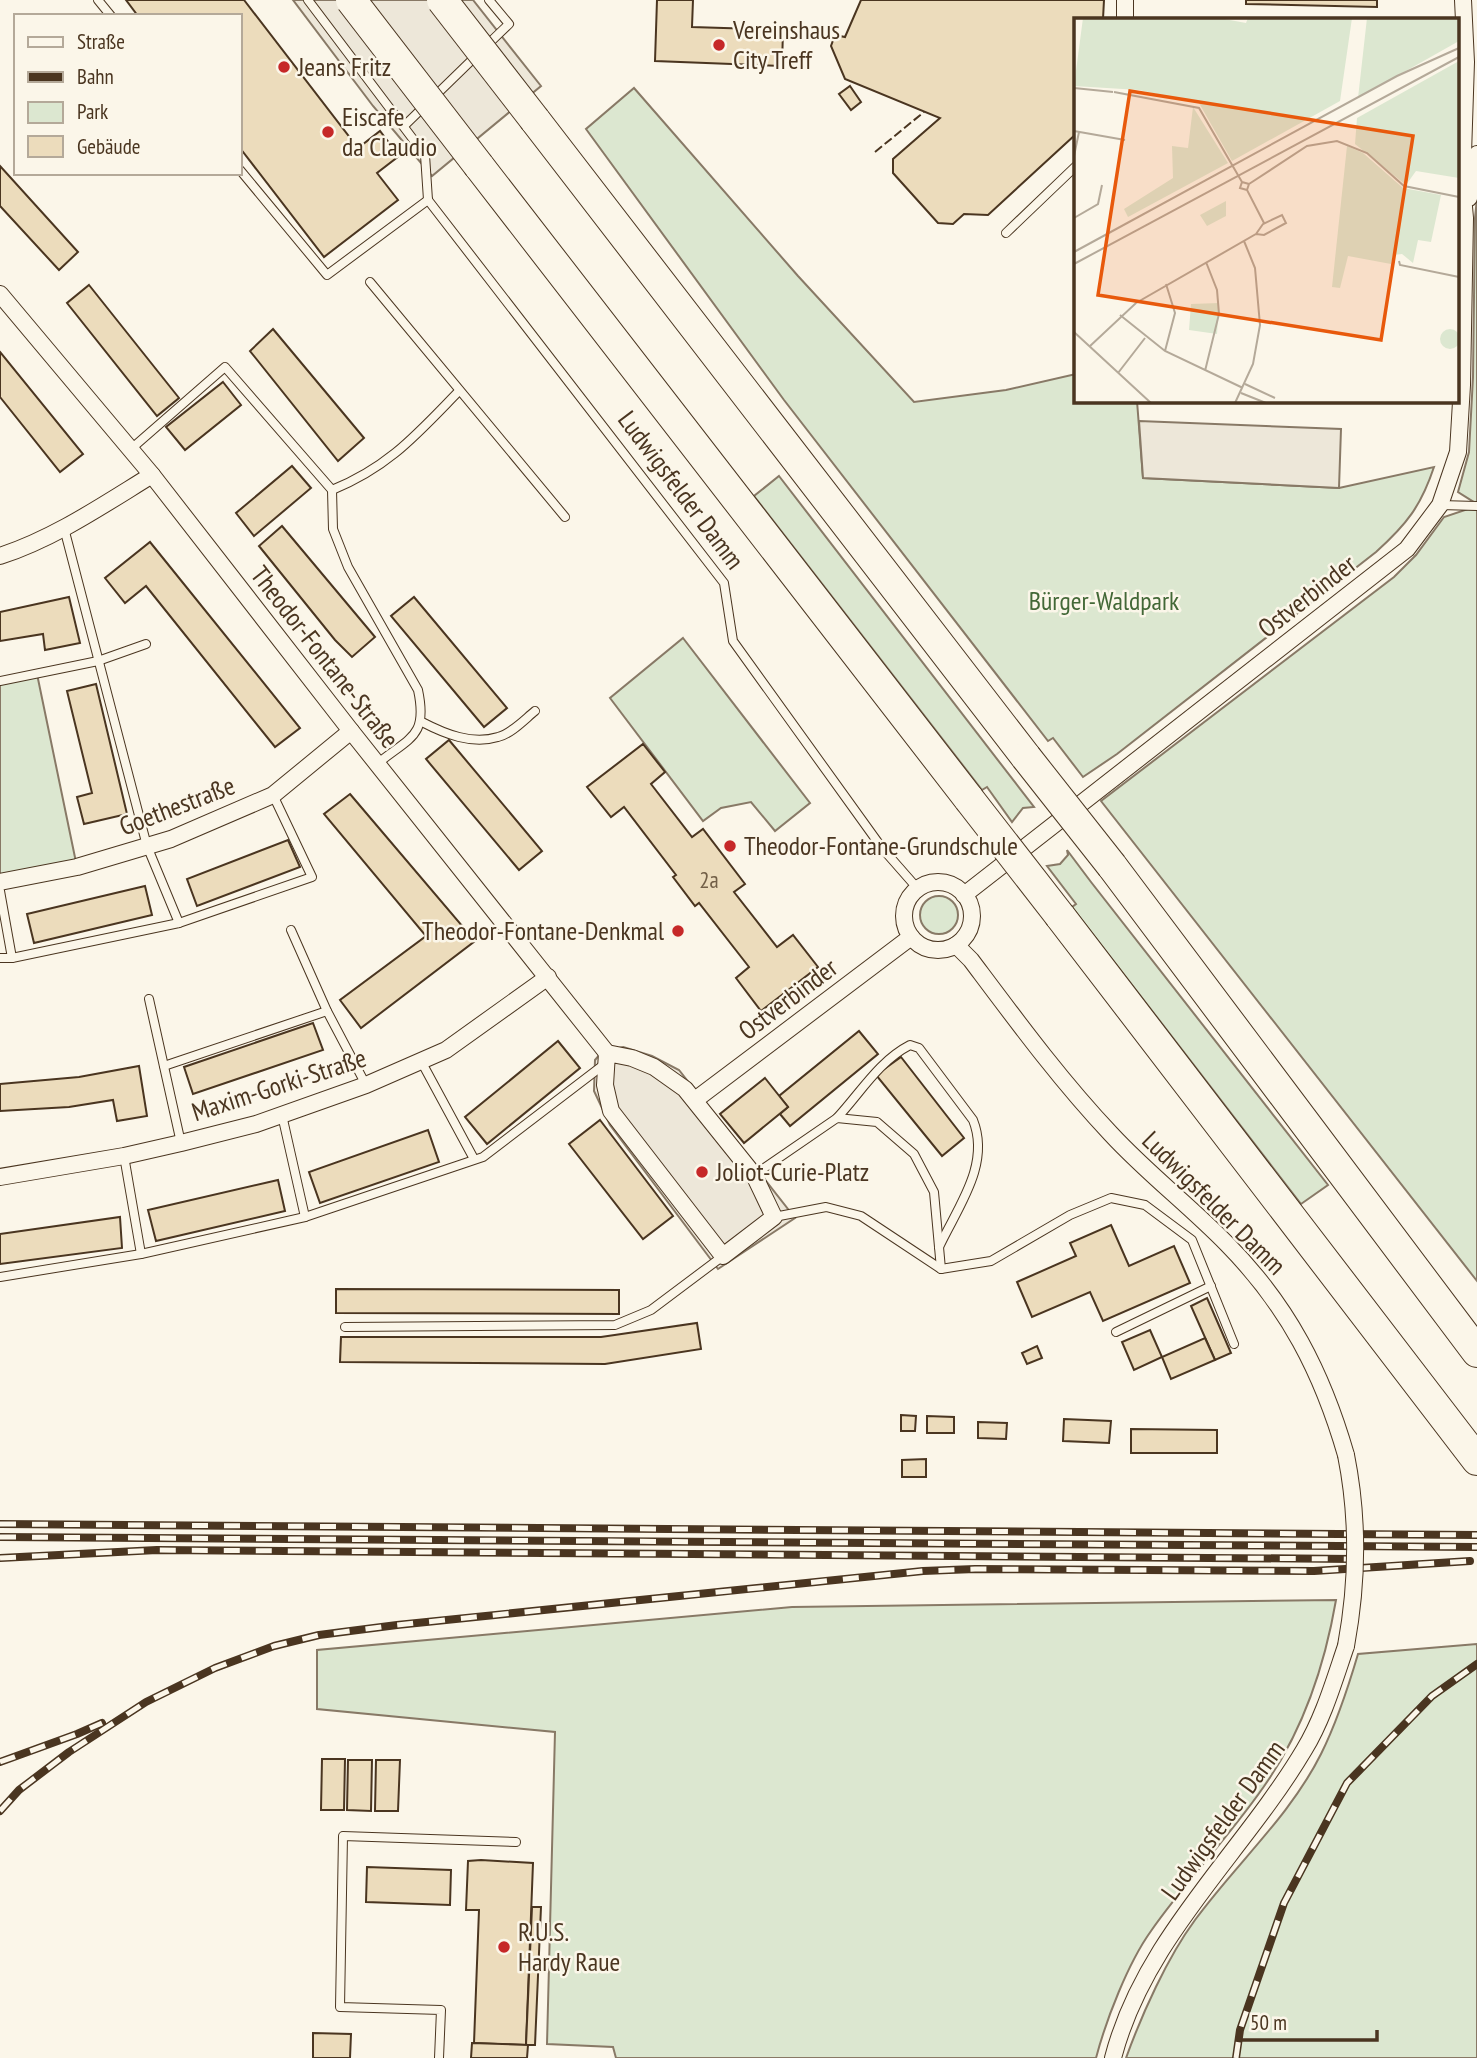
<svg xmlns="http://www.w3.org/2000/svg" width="1477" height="2058" font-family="'PT Sans Narrow',sans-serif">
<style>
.green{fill:#dce7d0;stroke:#887966;stroke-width:2}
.parking{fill:#ede7d9;stroke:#887966;stroke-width:2}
.building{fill:#ecdcbc;stroke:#4a3520;stroke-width:2}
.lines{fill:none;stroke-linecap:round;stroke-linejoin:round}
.lane-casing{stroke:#4a3520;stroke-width:10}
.street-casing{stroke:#4a3520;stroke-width:18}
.highway-casing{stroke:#4a3520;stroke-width:32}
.lane{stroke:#fbf6e9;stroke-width:8}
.street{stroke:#fbf6e9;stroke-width:16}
.highway{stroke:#fbf6e9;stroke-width:30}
.rail-casing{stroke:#4a3520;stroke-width:8}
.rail{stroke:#fbf6e9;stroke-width:5;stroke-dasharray:16;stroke-linecap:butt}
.street-bridge-casing{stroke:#4a3520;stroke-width:18;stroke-linecap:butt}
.highway-bridge-casing{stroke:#4a3520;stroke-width:32;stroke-linecap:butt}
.street-bridge{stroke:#fbf6e9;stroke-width:16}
.highway-bridge{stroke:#fbf6e9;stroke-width:30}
.fence{stroke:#4a3520;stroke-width:2;stroke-dasharray:9 3.5;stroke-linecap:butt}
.poi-dot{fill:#c62828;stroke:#fbf6e9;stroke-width:2.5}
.labels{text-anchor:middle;stroke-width:5;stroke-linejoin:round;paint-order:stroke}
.number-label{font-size:23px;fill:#725f47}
.poi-label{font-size:26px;fill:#4a3520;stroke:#fbf6e9;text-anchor:start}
.street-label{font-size:26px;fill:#4a3520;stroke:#fbf6e9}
.park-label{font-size:26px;fill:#436837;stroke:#fbf6e9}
.inset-road{fill:none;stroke:#b4a999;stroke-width:2}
.view{fill:#e8590c;fill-opacity:0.15;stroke:#e8590c;stroke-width:3.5}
.inset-edge{fill:none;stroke:#4a3520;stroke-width:3.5}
</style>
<rect width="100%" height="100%" fill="#fbf6e9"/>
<!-- green -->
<g class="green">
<path d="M634 88 798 276 914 402 1006 390 1076 374V401H1137L1143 478 1339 488 1434 467C1421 506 1407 524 1376 552L1117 754 1083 777 1053 738 1048 741 784 400 586 129Z"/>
<path d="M1477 198V504L1458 492 1469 452 1473 377 1475 218Z"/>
<path d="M779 476 1034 807 1023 808 1012 822 987 787 982 790 754 496Z"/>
<path d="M1477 506V1281L1101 801 1394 577 1416 555 1444 517Z"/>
<path d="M683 638 810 803 775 831 751 802 721 808 703 821 610 698Z"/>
<path d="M37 674 77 867 0 882V681Z"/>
<path d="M1067 850 1091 882 1328 1185 1301 1204 1072 907 1076 904 1047 866 1060 864 1068 855Z"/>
<circle cx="939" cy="915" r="19"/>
<path d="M1336 1600C1325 1664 1305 1725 1269 1779 1234 1832 1188 1878 1151 1931 1128 1963 1106 2020 1096 2058H616L613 2047 547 2044 555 1732 317 1709V1650L792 1607Z"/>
<path d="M1477 1644V2058H1126C1142 2014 1167 1958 1195 1920 1236 1864 1290 1816 1321 1754 1337 1722 1348 1688 1358 1654Z"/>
</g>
<!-- parking -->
<g class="parking">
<path d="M293 0H473L541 86 432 176 373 106Z"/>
<path d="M1139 421 1341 429 1339 488 1143 478Z"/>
<path d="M623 1047 652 1056 679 1070 795 1218 718 1269 610 1125 594 1091 595 1060 602 1052Z"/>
</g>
<!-- building -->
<g class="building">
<path d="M126 0H244L358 148 380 131 399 156 377 173 398 200 324 257 240 148V16H138Z"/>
<path d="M657 0H693L692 27 783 30 782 66 655 61Z"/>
<path d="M861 0H1104L1103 19H1076V134L988 215 964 214 953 224 938 223 893 173V159L940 118 845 79 831 46 835 35 845 37Z"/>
<path d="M1246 0H1377V7L1246 4Z"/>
<path d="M850 86 861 102 851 110 839 94Z"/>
<path d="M0 166 78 252 59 270 0 206Z"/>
<path d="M89 285 179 398 157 416 67 303Z"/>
<path d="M273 329 364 438 338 461 250 351Z"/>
<path d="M0 352 83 454 60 472 0 397Z"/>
<path d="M223 382 241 405 185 450 166 427Z"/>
<path d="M292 466 311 488 254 536 236 513Z"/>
<path d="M282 526 375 637 352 657 335 640 259 546Z"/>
<path d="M150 542 300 728 275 747 146 586 125 603 105 578Z"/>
<path d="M69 597 80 643 45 650 43 634 0 641V612Z"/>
<path d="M414 597 507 708 484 727 391 616Z"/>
<path d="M96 684 127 814 84 824 77 797 92 793 67 691Z"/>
<path d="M449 740 542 851 519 870 426 759Z"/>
<path d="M643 744 665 772 651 784 692 837 703 829 745 884 734 892 777 947 793 935 818 967 761 1011 736 978 749 967 699 903 695 906 673 877 676 875 624 807 611 817 587 787Z"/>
<path d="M350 794 475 941 361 1028 340 1000 426 936 324 814Z"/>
<path d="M288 840 300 867 197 906 187 879Z"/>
<path d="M145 886 152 915 34 943 27 914Z"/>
<path d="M313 1023 323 1050 193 1094 184 1067Z"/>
<path d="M859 1031 878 1054 790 1126 780 1114 788 1107 779 1096Z"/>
<path d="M558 1041 580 1068 487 1144 465 1117Z"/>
<path d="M901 1057 964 1138 942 1156 876 1075Z"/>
<path d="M139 1066 147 1116 117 1121 113 1100 69 1107 0 1111V1084L79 1077Z"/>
<path d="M765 1078 788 1107 744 1143 720 1114Z"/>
<path d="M600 1120 673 1216 643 1239 569 1144Z"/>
<path d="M428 1130 439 1162 320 1203 309 1172Z"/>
<path d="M278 1180 285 1211 156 1241 148 1210Z"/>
<path d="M120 1217 122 1248 0 1264V1234Z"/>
<path d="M1111 1225 1129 1266 1174 1246 1190 1283 1103 1321 1090 1292 1032 1317 1017 1282 1076 1256 1070 1243Z"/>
<path d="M336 1289 619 1290V1314L336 1313Z"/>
<path d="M1207 1298 1231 1353 1215 1360 1191 1306Z"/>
<path d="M697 1323 701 1349 605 1364 340 1362 341 1337H601Z"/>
<path d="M1150 1330 1162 1357 1134 1370 1122 1342Z"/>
<path d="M1205 1338 1215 1360 1171 1379 1162 1357Z"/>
<path d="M1037 1346 1042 1358 1027 1364 1022 1353Z"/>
<path d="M901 1415 916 1416 915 1431H901Z"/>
<path d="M927 1416 954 1417V1433H927Z"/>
<path d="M1064 1419 1111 1421 1109 1443 1063 1441Z"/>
<path d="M978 1422 1007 1423 1006 1439 978 1438Z"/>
<path d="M1131 1429 1217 1430V1453H1131Z"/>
<path d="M926 1459V1477H902V1460Z"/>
<path d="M322 1759H345L344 1810H321Z"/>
<path d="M348 1760H372L371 1811 347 1810Z"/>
<path d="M376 1760H400L398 1811H375Z"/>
<path d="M481 1860 533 1863 526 2045 474 2043 479 1910H466L468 1861Z"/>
<path d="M367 1867 451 1870 450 1905 366 1902Z"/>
<path d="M532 1907H541L535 2045H526Z"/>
<path d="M313 2033 351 2034 350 2058H313Z"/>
<path d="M472 2043 528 2045 527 2058H471Z"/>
</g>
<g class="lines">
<defs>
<g id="lane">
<path d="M98 0 111 16"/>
<path d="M308 0 425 155 428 200"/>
<path d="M485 47 509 24 489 0"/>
<path d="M404 126 476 56"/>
<path d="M240 170 327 275 428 200"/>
<path d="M428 200 724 583 733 641 882 848 918 889"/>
<path d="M1006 233 1076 166"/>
<path d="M370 282 565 517"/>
<path d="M131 449 225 367 332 490 333 529 348 567 418 690C428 737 410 737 377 764"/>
<path d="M332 490C389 467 417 434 459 391"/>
<path d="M1440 505 1477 506"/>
<path d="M64 528 147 846 179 923"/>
<path d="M0 681 98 661 146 644"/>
<path d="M422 722C445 734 472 745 498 737 511 734 525 719 535 711"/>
<path d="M0 891 12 958"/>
<path d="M291 930 327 1011 366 1085"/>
<path d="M0 958H12L179 923 312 877 273 795"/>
<path d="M149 999 181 1143"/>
<path d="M421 1061 474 1159"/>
<path d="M164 1066 327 1011"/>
<path d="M282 1115 305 1217"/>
<path d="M837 1118C861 1092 879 1061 910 1045L919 1048 973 1120C991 1165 957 1208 939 1247"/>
<path d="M124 1156 141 1254"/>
<path d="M754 1175 837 1118 877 1122 914 1154 934 1192 941 1269"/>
<path d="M774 1217 826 1207 861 1216 941 1269 991 1261 1070 1215 1111 1198 1145 1205 1192 1240 1234 1344"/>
<path d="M0 1277 141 1254 305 1217 483 1157 606 1063"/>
<path d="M345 1327 615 1325 651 1310 723 1256"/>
<path d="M1116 1332 1211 1286"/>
<path d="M439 2058 441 2010 340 2007 343 1836 516 1842"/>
</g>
<g id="street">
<path d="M1125 19V0"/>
<path d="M1469 198 1477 154"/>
<path d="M0 294 152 475 351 731 607 1053"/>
<path d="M0 556C55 538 103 505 152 475"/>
<path d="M0 882 77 867 171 839 273 795 351 731"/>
<circle cx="938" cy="916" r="34"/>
<path d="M964 895 1407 549 1440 505 1458 452 1462 385 1465 218 1462 185 1466 62 1463 0"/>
<path d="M956 945 971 960C1016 1020 1060 1080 1111 1134 1147 1173 1190 1206 1227 1244 1288 1306 1322 1372 1346 1455"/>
<path d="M607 1053 632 1058 654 1067 685 1089 754 1175 774 1217 723 1256 611 1111 605 1085Z"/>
<path d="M695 1100 911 937"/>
<path d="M0 1177 124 1156 181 1143 256 1124 366 1085 446 1050 548 977"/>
<path d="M1113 2058C1144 1938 1242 1854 1304 1750 1323 1719 1334 1681 1346 1646"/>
</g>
<g id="highway">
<path d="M535 120 1026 757"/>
<path d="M479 166 969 799"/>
<path d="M1112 866 1477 1352"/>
<path d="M1060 916 1477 1460"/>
</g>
</defs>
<!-- lane casing -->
<use href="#lane" class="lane-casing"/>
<!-- street casing -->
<use href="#street" class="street-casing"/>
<!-- highway casing -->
<use href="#highway" class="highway-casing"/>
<!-- lane -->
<use href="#lane" class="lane"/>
<!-- street -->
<use href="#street" class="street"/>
<!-- highway -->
<use href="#highway" class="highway"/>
<defs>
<g id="rail">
<path d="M0 1524 1477 1535"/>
<path d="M0 1537 1477 1547"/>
<path d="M0 1558 157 1550 1354 1559"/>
<path d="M0 1762 77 1734 102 1723"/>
<path d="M0 1811 19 1790 69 1752 146 1702 215 1668 274 1646 319 1635 397 1625 923 1571 975 1569 1314 1571 1470 1561"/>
<path d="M1236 2058 1240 2030 1284 1903 1347 1783 1432 1696 1477 1664"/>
</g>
</defs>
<!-- rail casing -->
<use href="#rail" class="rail-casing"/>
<!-- rail -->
<use href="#rail" class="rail"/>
<defs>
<path id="street-bridge" d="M1346 1646C1358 1581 1359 1520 1346 1455"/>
<g id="highway-bridge">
<path d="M351 0 479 166"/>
<path d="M442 0 535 120"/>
<path d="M1026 757 1112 866"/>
<path d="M969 799 1060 916"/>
</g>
</defs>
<!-- street-bridge casing -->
<use href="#street-bridge" class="street-bridge-casing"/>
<!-- highway-bridge casing -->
<use href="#highway-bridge" class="highway-bridge-casing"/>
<!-- street-bridge -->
<use href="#street-bridge" class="street-bridge"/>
<!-- highway-bridge -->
<use href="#highway-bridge" class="highway-bridge"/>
<!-- fence -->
<path class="fence" d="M875 152 924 112"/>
</g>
<!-- markers -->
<g class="poi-dot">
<circle cx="719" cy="45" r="7"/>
<circle cx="284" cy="67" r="7"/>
<circle cx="328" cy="132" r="7"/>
<circle cx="730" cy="846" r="7"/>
<circle cx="678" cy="931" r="7"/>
<circle cx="702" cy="1172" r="7"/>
<circle cx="504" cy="1947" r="7"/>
</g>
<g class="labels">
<!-- number labels -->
<g class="number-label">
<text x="709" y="888">2a</text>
</g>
<!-- poi labels -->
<g class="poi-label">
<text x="733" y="39">Vereinshaus<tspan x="733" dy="30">City Treff</tspan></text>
<text x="298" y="76">Jeans Fritz</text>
<text x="342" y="126">Eiscafe<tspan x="342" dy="30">da Claudio</tspan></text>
<text x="744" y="855">Theodor-Fontane-Grundschule</text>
<text x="664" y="940" text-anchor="end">Theodor-Fontane-Denkmal</text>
<text x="716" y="1181">Joliot-Curie-Platz</text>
<text x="518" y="1941">R.U.S.<tspan x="518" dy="30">Hardy Raue</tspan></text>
</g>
<!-- street labels -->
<g class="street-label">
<text transform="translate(681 490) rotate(53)" y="9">Ludwigsfelder Damm</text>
<text transform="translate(1307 596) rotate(-38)" y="9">Ostverbinder</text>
<text transform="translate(325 657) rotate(52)" y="9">Theodor-Fontane-Straße</text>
<text transform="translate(177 806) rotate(-21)" y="9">Goethestraße</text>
<text transform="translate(788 999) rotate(-37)" y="9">Ostverbinder</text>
<text transform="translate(279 1085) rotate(-18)" y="9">Maxim-Gorki-Straße</text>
<text transform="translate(1214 1203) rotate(45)" y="9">Ludwigsfelder Damm</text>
<text transform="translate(1223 1820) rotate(-54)" y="9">Ludwigsfelder Damm</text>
</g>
<!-- park labels -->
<g class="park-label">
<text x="1104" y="610">Bürger-Waldpark</text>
</g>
</g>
<!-- overview -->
<g transform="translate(1074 18)">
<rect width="385" height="385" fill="#fbf6e9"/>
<path d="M9 0H145L172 5 174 0H278L266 83 158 143 125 85 65 72 0 68ZM293 0H385V23L284 80ZM385 43V160L342 153 332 167 281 126 283 100ZM119 89 154 145 54 199 50 191 99 160 98 128 114 130ZM273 128 289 135 329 170 367 177 357 224 344 222 339 245 328 236 319 237 317 246 274 238 266 270 258 269ZM152 183V198L133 208 126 197ZM145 285 143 316 115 312 117 286ZM366 321a10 10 0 1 1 20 0a10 10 0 1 1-20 0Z" fill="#dce7d0"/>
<path class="inset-road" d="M0 70 39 74M40 74 125 90 168 164M0 113 51 122M0 138 5 114M175 166 233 128 263 123 293 135 330 168 385 179M173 172 166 170 168 164 175 166 173 172 190 205M0 200 24 186 28 167M0 234 323 58 385 30M325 243 326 247 385 259M0 246 385 39M46 297 91 333 169 370M0 314 77 385M15 329 62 285 182 216 190 217 212 205 208 197 189 206 182 216M91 333 101 295 92 266M131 353 145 296 143 272 132 244M44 355 71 320M171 366 201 380M167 375 192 385M161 385 179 346 186 307 181 250 170 223"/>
<path class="view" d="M56 73 339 118 307 322 24 277Z"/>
<rect width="385" height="385" class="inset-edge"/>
</g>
<!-- legend -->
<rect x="14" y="14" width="228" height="161" fill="#fbf6e9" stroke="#b4a999" stroke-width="2"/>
<rect x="28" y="37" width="35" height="10" fill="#fbf6e9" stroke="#b4a999" stroke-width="2"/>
<text x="77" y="49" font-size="21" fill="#4a3520">Straße</text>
<rect x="28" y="72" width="35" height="10" fill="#4a3520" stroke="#b4a999" stroke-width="2"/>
<text x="77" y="84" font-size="21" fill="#4a3520">Bahn</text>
<rect x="28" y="102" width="35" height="21" fill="#dce7d0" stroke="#b4a999" stroke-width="2"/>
<text x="77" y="119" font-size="21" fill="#4a3520">Park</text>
<rect x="28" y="136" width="35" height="21" fill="#ecdcbc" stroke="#b4a999" stroke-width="2"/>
<text x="77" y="154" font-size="21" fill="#4a3520">Gebäude</text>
<!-- scale -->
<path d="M1239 2030v10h138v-10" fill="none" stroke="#4a3520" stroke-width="3.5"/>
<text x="1250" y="2030" font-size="21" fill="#4a3520" stroke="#fbf6e9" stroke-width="5" paint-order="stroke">50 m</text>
</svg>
